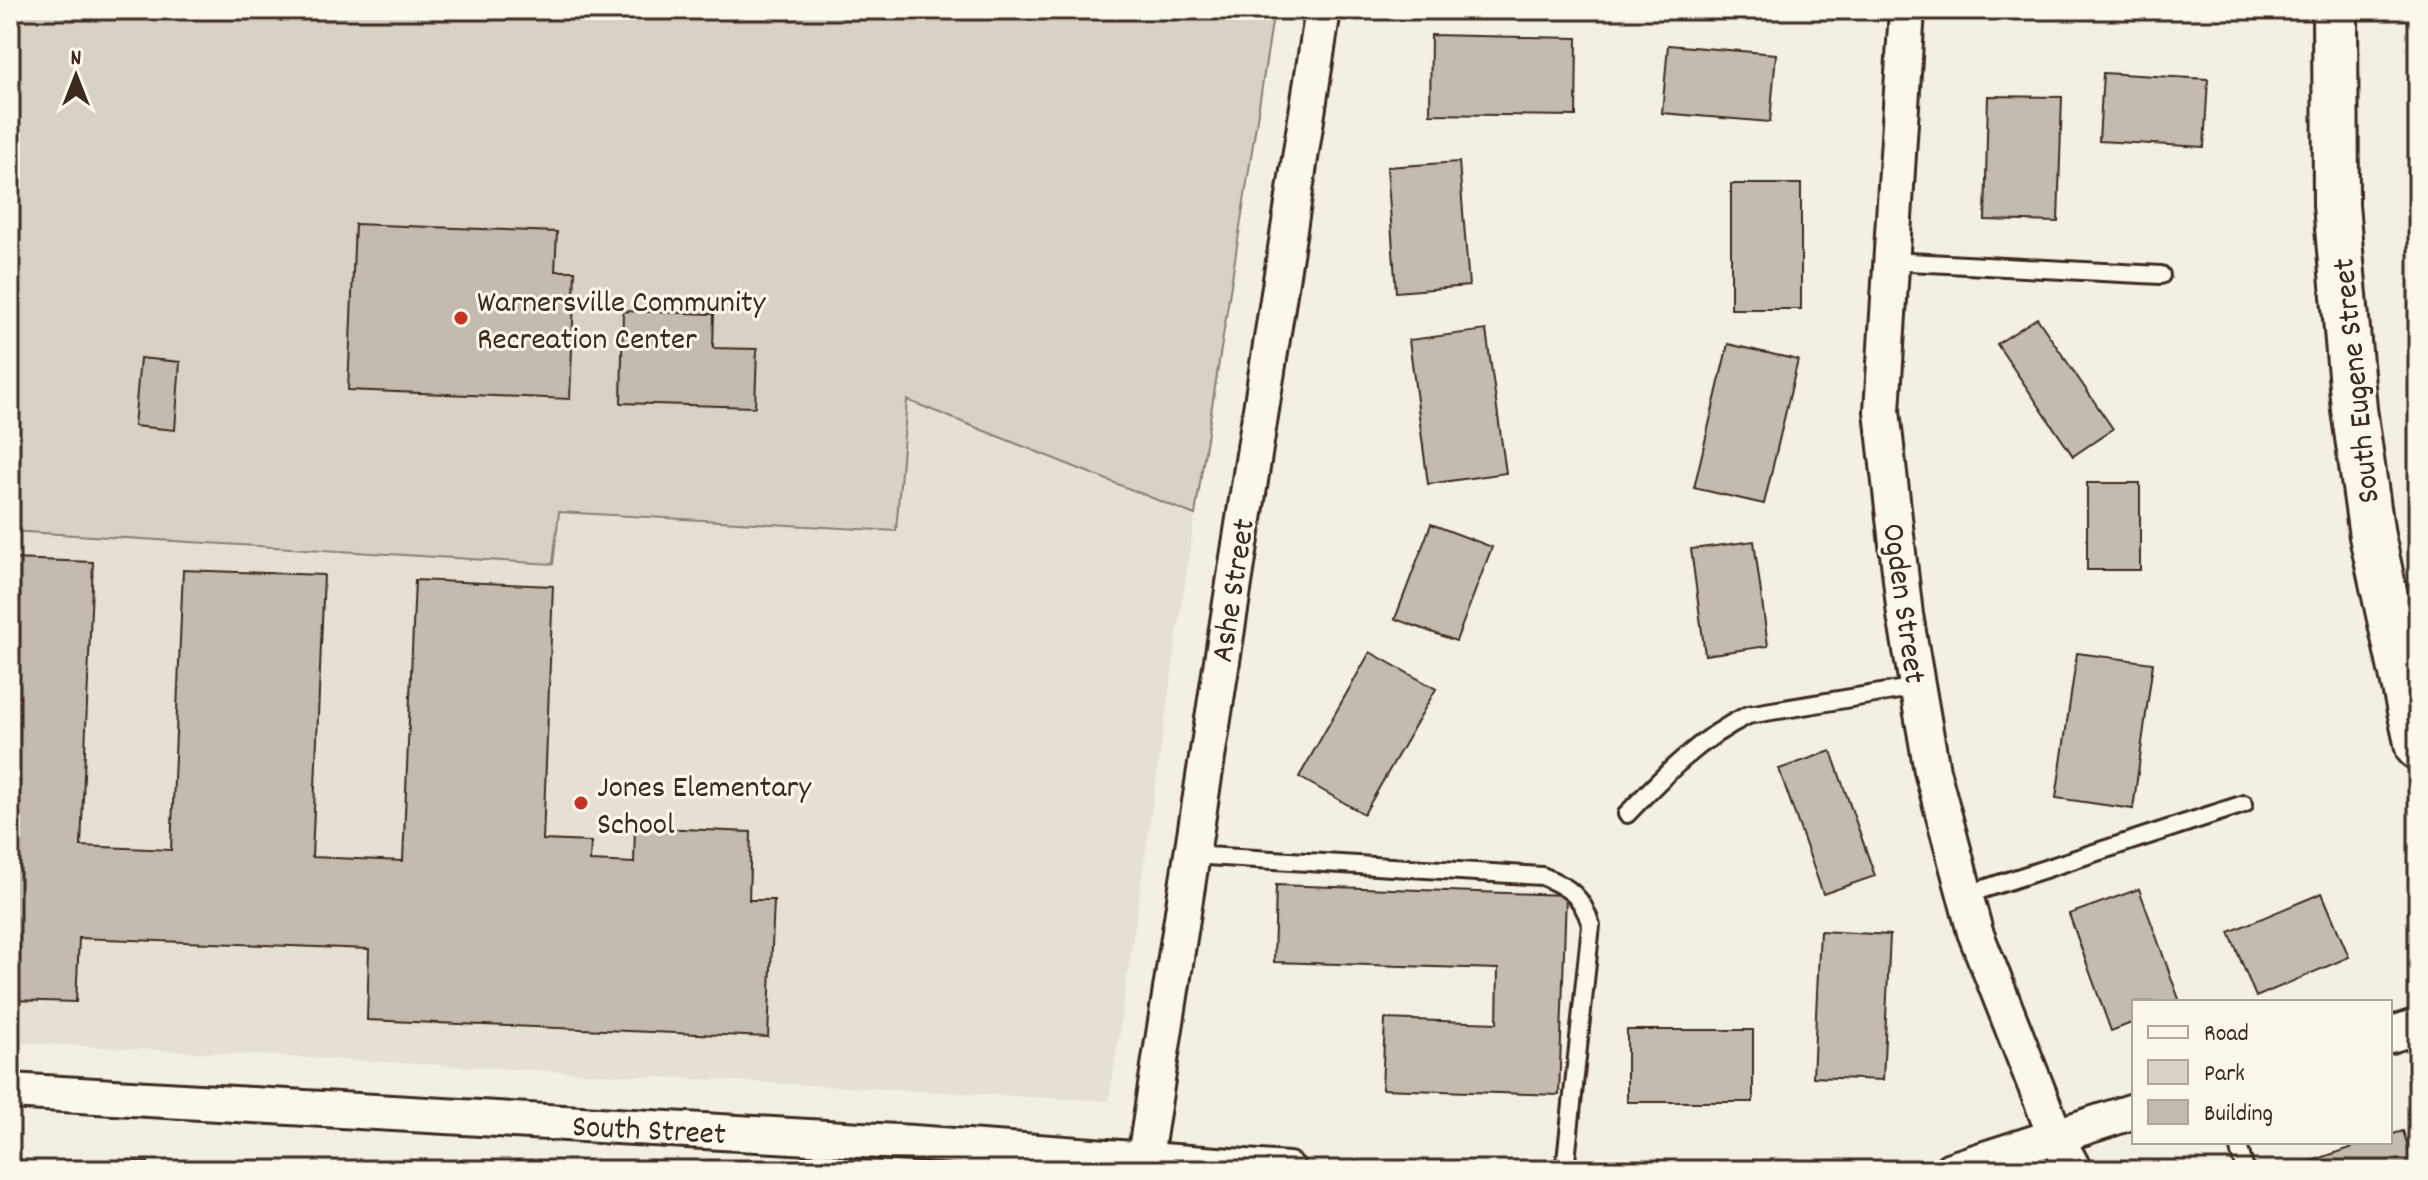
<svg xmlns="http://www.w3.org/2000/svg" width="2428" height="1180" font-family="Dekko,sans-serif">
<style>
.built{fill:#e5dfd4}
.green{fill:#d8d1c6;stroke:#8a7e72;stroke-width:2}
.building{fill:#c3bbb0;stroke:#3b2a1e;stroke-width:2}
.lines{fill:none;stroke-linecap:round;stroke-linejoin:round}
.service-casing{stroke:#3b2a1e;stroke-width:22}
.minor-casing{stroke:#3b2a1e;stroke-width:40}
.secondary-casing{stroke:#3b2a1e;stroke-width:50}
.service{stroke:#fbf7ec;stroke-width:16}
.minor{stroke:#fbf7ec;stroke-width:34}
.secondary{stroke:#fbf7ec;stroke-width:44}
.poi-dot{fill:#c8321e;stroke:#fbf7ec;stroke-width:3}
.labels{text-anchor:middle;stroke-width:6;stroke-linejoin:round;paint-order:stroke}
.poi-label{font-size:32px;fill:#3b2a1e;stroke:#fbf7ec;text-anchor:start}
.street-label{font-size:32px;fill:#3b2a1e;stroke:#fbf7ec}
</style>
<rect width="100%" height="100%" fill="#f3efe4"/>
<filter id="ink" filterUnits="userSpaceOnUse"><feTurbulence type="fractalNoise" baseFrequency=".0125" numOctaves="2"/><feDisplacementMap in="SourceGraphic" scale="16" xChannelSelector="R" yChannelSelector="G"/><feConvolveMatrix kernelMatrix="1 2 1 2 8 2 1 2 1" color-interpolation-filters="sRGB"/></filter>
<g filter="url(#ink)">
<!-- built -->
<path class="built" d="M907 400 1195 515 1109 1101 10 1042V531L553 564 558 512 895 531Z"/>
<!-- green -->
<path class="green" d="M10 10H1274L1195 515 907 400 896 531 559 512 553 564 10 531Z"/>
<!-- building -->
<g class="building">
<path d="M1431 35 1577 38 1576 116 1430 114Z"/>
<path d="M1668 45 1776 54 1770 122 1662 113Z"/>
<path d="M2103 73 2208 79 2204 147 2099 141Z"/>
<path d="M1988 96 2062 97 2058 222 1985 220Z"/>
<path d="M1459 162 1469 286 1396 292 1387 167Z"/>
<rect x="1731" y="184" width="70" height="125"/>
<path d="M355 224 557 232 555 271H575L570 399 348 390Z"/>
<path d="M623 311 714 314 713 348 757 349 755 407 621 403Z"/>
<path d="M2037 318 2113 429 2073 456 1997 344Z"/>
<path d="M1486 330 1506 473 1428 484 1409 340Z"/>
<path d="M1728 344 1798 360 1764 504 1694 488Z"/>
<path d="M140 358 180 362 175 430 134 426Z"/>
<rect x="2087" y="483" width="53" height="87"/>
<path d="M1431 524 1492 547 1456 641 1395 619Z"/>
<path d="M1754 541 1768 646 1705 655 1691 549Z"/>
<path d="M10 559 93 562 81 846 171 850 183 570 324 575 312 857 403 861 415 580 553 586 543 840 591 842 590 861 634 863 635 827 751 832 749 900H774L768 1037 367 1020 369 949 79 938 76 1002 10 1000Z"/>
<path d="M1370 652 1436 689 1364 814 1299 777Z"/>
<path d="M2077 653 2153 663 2133 809 2056 798Z"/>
<path d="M1831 751 1875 876 1823 894 1779 769Z"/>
<path d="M1276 885 1566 895 1559 1095 1382 1089 1385 1019 1497 1023 1498 969 1274 962Z"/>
<path d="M2139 889 2180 1002H2134V1022L2111 1031 2069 914Z"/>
<path d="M2322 893 2349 957 2256 997 2229 932Z"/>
<path d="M1820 931 1890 935 1883 1080 1813 1077Z"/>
<rect x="1627" y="1030" width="126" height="72"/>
<path d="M2403 1131 2416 1170H2285L2368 1142H2390V1135Z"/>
<rect x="85" y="1162" width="63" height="8"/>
</g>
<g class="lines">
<defs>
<g id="service">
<path d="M1890 261 2161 275"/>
<path d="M1627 814C1664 775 1699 739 1748 715L1917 687"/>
<path d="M1190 855 1542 876C1569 887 1582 896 1591 925L1565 1170"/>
<path d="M1965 895 2244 804"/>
<path d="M2237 1142 2245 1170"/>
</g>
<g id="minor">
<path d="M1907 10 1882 411 1905 615 1932 771 1975 932 2055 1135 2074 1170"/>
<path d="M2390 1035 2418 1026"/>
<path d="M10 1091 913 1143 1288 1170"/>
<path d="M1143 1170 1323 10"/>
<path d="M1951 1170 2134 1111"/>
</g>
<path id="secondary" d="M2335 10 2336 205 2354 409 2372 536 2418 747"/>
</defs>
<!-- service casing -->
<use href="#service" class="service-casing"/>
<!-- minor casing -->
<use href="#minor" class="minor-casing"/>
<!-- secondary casing -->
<use href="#secondary" class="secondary-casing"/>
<!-- service -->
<use href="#service" class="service"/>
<!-- minor -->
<use href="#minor" class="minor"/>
<!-- secondary -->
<use href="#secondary" class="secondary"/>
</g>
</g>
<!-- markers -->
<g class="poi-dot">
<circle cx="461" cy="318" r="8"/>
<circle cx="581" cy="803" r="8"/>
</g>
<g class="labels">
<!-- poi labels -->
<g class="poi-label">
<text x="477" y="311">Warnersville Community<tspan x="477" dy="37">Recreation Center</tspan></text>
<text x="597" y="796">Jones Elementary<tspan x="597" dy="37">School</tspan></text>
</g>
<!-- street labels -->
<g class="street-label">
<text transform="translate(2354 381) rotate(-96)" y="11">South Eugene Street</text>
<text transform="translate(1231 590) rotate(-81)" y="11">Ashe Street</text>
<text transform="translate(1906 603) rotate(82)" y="11">Ogden Street</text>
<text transform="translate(649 1128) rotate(3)" y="11">South Street</text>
</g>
</g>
<!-- margin -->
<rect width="2428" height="1180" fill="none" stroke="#fbf7ec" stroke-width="40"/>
<rect x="20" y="20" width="2388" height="1140" fill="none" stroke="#3b2a1e" stroke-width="3" filter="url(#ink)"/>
<!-- legend -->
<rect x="2132" y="1000" width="260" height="144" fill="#fbf7ec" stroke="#aea59a" stroke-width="2"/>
<rect x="2148" y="1026" width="40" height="12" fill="#fbf7ec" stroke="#aea59a" stroke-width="2"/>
<text x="2204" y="1040" font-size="24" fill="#3b2a1e">Road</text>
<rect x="2148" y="1060" width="40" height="24" fill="#d8d1c6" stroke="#aea59a" stroke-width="2"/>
<text x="2204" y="1080" font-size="24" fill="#3b2a1e">Park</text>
<rect x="2148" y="1100" width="40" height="24" fill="#c3bbb0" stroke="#aea59a" stroke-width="2"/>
<text x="2204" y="1120" font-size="24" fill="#3b2a1e">Building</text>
<!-- north arrow -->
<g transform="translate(76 76)" stroke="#fbf7ec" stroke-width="6" paint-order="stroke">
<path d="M0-6L14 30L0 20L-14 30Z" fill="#3b2a1e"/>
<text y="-12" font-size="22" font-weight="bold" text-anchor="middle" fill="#3b2a1e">N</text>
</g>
</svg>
